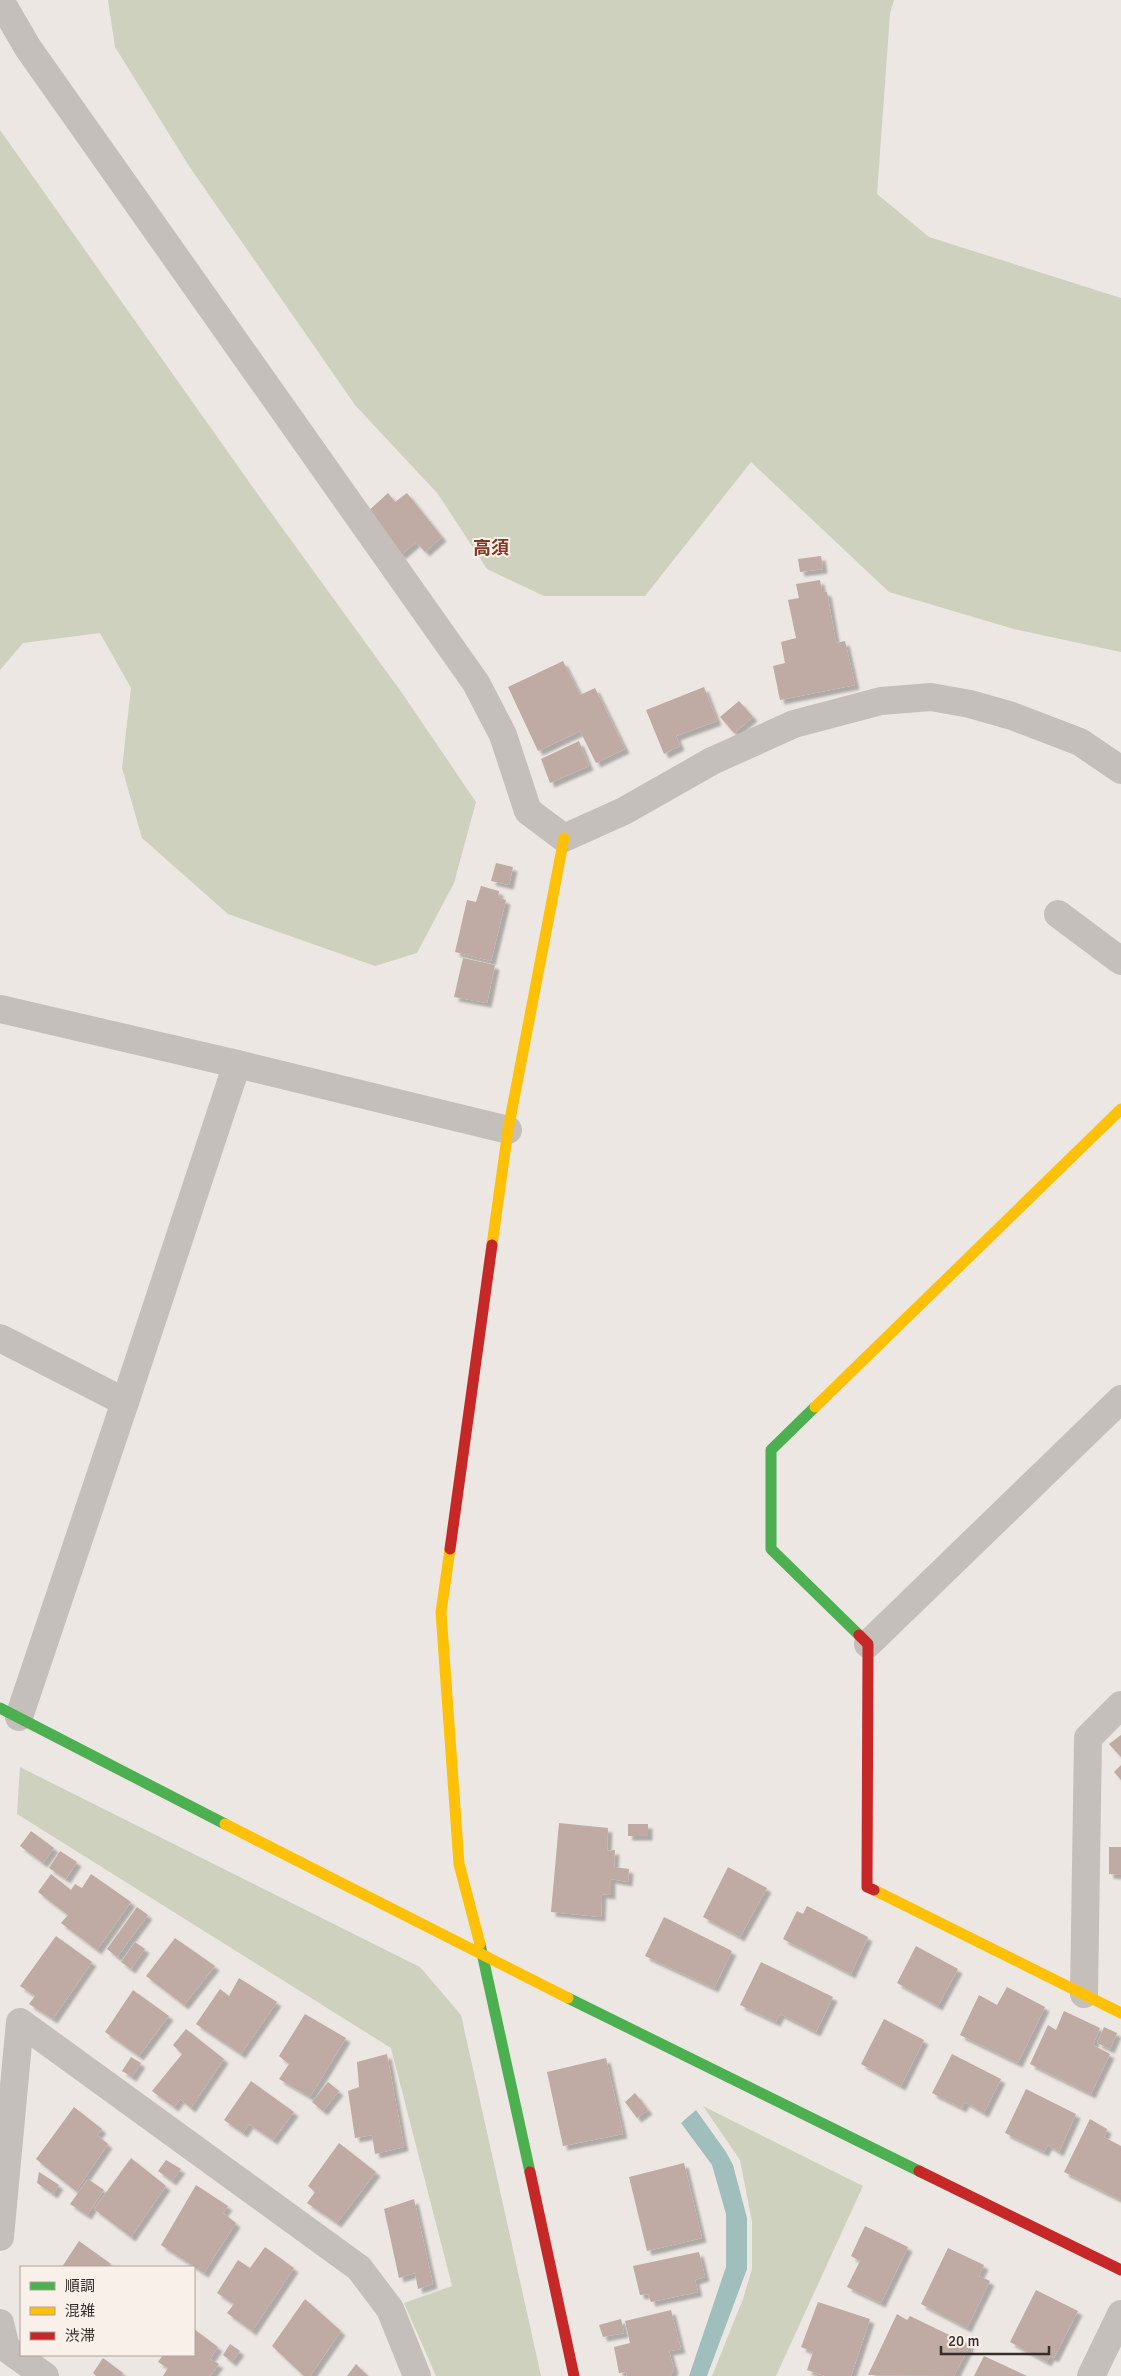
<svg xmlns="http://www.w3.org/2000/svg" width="1121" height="2376" font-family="Signika,'Noto Sans JP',sans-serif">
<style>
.green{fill:#ced1bd}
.water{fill:#9fbebc}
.building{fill:#bfaaa4;filter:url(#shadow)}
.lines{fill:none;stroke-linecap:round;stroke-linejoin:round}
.street{stroke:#c5bfbb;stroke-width:28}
.fast{stroke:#4caf50;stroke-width:11}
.slow{stroke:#ffc107;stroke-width:11}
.jam{stroke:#c62828;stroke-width:11}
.labels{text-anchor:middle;stroke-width:4;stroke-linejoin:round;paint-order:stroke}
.quarter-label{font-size:18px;font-weight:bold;fill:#813626;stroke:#f9f1e9}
</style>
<defs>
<filter id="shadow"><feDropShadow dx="4.5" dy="4.5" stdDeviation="1" flood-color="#0004"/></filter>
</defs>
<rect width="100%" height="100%" fill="#ece7e2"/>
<!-- green -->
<g class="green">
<path d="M108 0H894L890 14 877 194 929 237 1121 298V652L1014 629 889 592 751 462 645 596H544L487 569 438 494 355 405 189 166 115 47Z"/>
<path d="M0 130 259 496 402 693 476 802 454 883 417 953 375 966 228 914 142 838 122 768 131 688 100 633 23 643 0 670Z"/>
<path d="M20 1767 420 1967 461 2015 541 2376H436L404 2303 452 2286 391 2048 17 1814Z"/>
<path d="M703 2106 863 2186 776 2376H712L743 2299 752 2269V2222L740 2160Z"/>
</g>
<!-- water -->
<path class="water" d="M696 2110 726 2152 733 2165 747 2218V2269L707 2376H689L726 2267V2214L712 2165 681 2123Z"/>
<!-- building -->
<g class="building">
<path d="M388 493 395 502 407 493 442 537 425 552 416 542 401 555 365 514Z"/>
<path d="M821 556 823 569 800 572 798 559Z"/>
<path d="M820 580 822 591 827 592 836 643 845 641 855 685 780 700 773 666 785 663 781 642 796 638 788 600 799 598 796 584Z"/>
<path d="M563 661 580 695 595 688 625 749 596 763 580 731 538 751 508 687Z"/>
<path d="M704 687 717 721 676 736 680 746 664 754 646 710Z"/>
<path d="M739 701 753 717 734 733 720 717Z"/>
<path d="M579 741 589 766 550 783 541 759Z"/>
<path d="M496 863 513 867 509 885 491 881Z"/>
<path d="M481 886 499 891 498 897 506 900 491 961 455 952 467 900 476 902Z"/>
<path d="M463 958 495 965 487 1003 454 997Z"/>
<path d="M1121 1735V1757L1109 1744Z"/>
<path d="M1121 1765V1780L1114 1772Z"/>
<path d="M559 1823 608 1828 607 1851 615 1850 614 1867 629 1869 628 1882 611 1879V1895L602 1894 601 1917 551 1912Z"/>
<rect x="628" y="1824" width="20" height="12"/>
<path d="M31 1831 54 1848 43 1863 20 1846Z"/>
<path d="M1109 1847H1121V1875L1109 1874Z"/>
<path d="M60 1851 77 1862 66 1879 49 1868Z"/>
<path d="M728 1867 767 1888 740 1937 703 1917Z"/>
<path d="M51 1874 71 1890 75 1884 82 1888 91 1874 131 1902 97 1950 61 1923 68 1915 38 1892Z"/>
<path d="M807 1906 868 1937 851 1974 783 1939 797 1911 803 1914Z"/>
<path d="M137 1907 148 1915 117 1957 107 1949Z"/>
<path d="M664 1917 732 1951 714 1988 645 1956Z"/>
<path d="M56 1936 92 1962 53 2019 29 2004 35 1996 20 1986Z"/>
<path d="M175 1938 215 1966 184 2005 146 1976Z"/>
<path d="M135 1942 145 1949 131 1969 121 1962Z"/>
<path d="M916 1946 958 1969 938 2006 897 1983Z"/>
<path d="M761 1962 833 1997 816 2032 780 2014 776 2022 740 2005Z"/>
<path d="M239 1978 277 2002 241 2054 196 2024 220 1989 229 1996Z"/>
<path d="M1007 1987 1045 2007 1018 2063 960 2035 979 1995 997 2005Z"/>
<path d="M133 1990 169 2016 139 2056 105 2032Z"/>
<path d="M1064 2011 1100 2028 1093 2045 1110 2054 1091 2094 1030 2064 1048 2025 1056 2030Z"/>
<path d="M305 2014 346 2038 310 2097 279 2079 289 2064 279 2056Z"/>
<path d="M884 2019 924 2040 901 2086 861 2064Z"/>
<path d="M1104 2027 1117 2033 1110 2049 1097 2043Z"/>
<path d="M186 2029 224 2059 191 2108 180 2099 174 2107 152 2091 182 2054 173 2045Z"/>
<path d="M387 2054 404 2147 375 2154 372 2135 355 2138 348 2091 359 2087 357 2062Z"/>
<path d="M952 2054 1001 2079 984 2113 965 2102 962 2108 932 2093Z"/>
<path d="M131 2057 141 2063 132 2077 122 2071Z"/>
<path d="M606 2058 623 2134 563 2146 547 2072Z"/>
<path d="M251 2081 294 2112 273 2140 249 2124 243 2133 224 2120Z"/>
<path d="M328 2082 339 2091 323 2111 312 2102Z"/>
<path d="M1026 2089 1076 2114 1059 2152 1048 2145 1044 2152 1005 2133Z"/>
<path d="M635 2093 648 2110 637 2118 625 2102Z"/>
<path d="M74 2107 102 2129 97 2135 108 2144 76 2191 36 2159Z"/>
<path d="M1090 2119 1107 2129 1104 2137 1121 2146V2200L1064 2172Z"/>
<path d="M339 2143 376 2172 337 2223 307 2203 315 2192 308 2186Z"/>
<path d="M131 2158 166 2186 131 2237 94 2209Z"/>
<path d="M166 2160 181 2169 172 2181 158 2171Z"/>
<path d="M684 2163 702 2238 647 2251 629 2177Z"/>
<path d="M39 2172 59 2185 53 2194 37 2183Z"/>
<path d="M88 2179 104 2190 87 2215 70 2204Z"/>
<path d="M196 2185 228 2206 223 2213 236 2223 204 2273 161 2245Z"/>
<path d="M414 2199 433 2284 418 2289 415 2273 399 2278 384 2209Z"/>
<path d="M865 2226 908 2247 881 2303 847 2287 860 2261 851 2256Z"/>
<path d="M79 2241 111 2264 108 2267H62Z"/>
<path d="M265 2247 294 2268 252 2331 227 2313 234 2304 217 2293 238 2260 250 2268Z"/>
<path d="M948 2248 984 2265 979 2276 990 2281 967 2328 921 2304Z"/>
<path d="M699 2252 705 2277 695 2280 698 2292 651 2302 648 2294 640 2295 633 2266Z"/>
<path d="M1036 2290 1078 2311 1054 2358 1050 2356 1047 2362 1010 2342Z"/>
<path d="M305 2299 341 2331 310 2376H304L272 2346Z"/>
<path d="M818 2302 870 2319 851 2376H825L807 2370 813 2352 801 2347Z"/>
<path d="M671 2310 681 2349 669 2351 674 2369 670 2376H627L626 2372 619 2373 614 2347 630 2343 625 2321Z"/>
<path d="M897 2314 907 2320 910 2316 970 2345 954 2376 868 2375Z"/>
<path d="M621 2319 624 2333 603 2337 599 2325Z"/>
<path d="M194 2329 218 2347 210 2359 219 2364 210 2376H163L168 2368 158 2362 163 2355H194Z"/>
<path d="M230 2344 240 2351 232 2362 223 2355Z"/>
<path d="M984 2356 1027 2376H974Z"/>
<path d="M103 2358 123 2373 121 2376H96L93 2373Z"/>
<path d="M356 2364 368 2376H347Z"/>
</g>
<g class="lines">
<!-- street -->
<g class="street">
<path d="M0 0 28 48 476 683 503 735 528 811 564 838 624 811 712 761 794 724 881 701 931 697 970 704 1012 716 1080 742 1121 770"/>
<path d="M1058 914 1121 961"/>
<path d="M0 1009 237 1064 508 1130"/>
<path d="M0 1338 125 1402"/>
<path d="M868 1644 1121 1399"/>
<path d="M19 1717 125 1402 237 1064"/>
<path d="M1084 1994 1088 1738 1121 1705"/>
<path d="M0 2237 20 2022 359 2268 390 2309 417 2376"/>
<path d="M0 2323 6 2348 45 2376"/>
<path d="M1091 2376 1121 2314"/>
</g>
<!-- fast -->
<g class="fast">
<path d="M815 1407 771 1450V1549L859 1635"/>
<path d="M0 1708 225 1824"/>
<path d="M480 1944 530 2172"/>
<path d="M568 1998 919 2171"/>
</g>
<!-- slow -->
<g class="slow">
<path d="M492 1245 508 1130 564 838"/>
<path d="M815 1407 1121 1109"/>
<path d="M450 1549 441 1612 459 1864 480 1944"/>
<path d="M225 1824 568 1998"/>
<path d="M874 1890 1121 2013"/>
</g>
<!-- jam -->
<g class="jam">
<path d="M450 1549 492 1245"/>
<path d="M859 1635 868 1644 867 1887 874 1890"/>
<path d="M919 2171 1121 2270"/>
<path d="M530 2172 574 2376"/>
</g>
</g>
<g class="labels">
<!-- quarter labels -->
<g class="quarter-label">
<text x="491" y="554">高須</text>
</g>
</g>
<!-- legend -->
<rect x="20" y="2266" width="175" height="90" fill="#f9f1e9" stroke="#aba29c"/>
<rect x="30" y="2282" width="25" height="8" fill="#4caf50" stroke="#aba29c"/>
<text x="65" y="2291" font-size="15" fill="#362c29">順調</text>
<rect x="30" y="2307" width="25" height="8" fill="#ffc107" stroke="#aba29c"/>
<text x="65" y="2316" font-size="15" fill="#362c29">混雑</text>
<rect x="30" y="2332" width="25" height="8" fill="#c62828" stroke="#aba29c"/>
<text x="65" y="2341" font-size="15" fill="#362c29">渋滞</text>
<!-- scale -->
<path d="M941 2346v8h108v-8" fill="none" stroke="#362c29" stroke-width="2.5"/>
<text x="948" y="2346" font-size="15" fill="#362c29" stroke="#f9f1e9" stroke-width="4" paint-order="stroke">20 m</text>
</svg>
